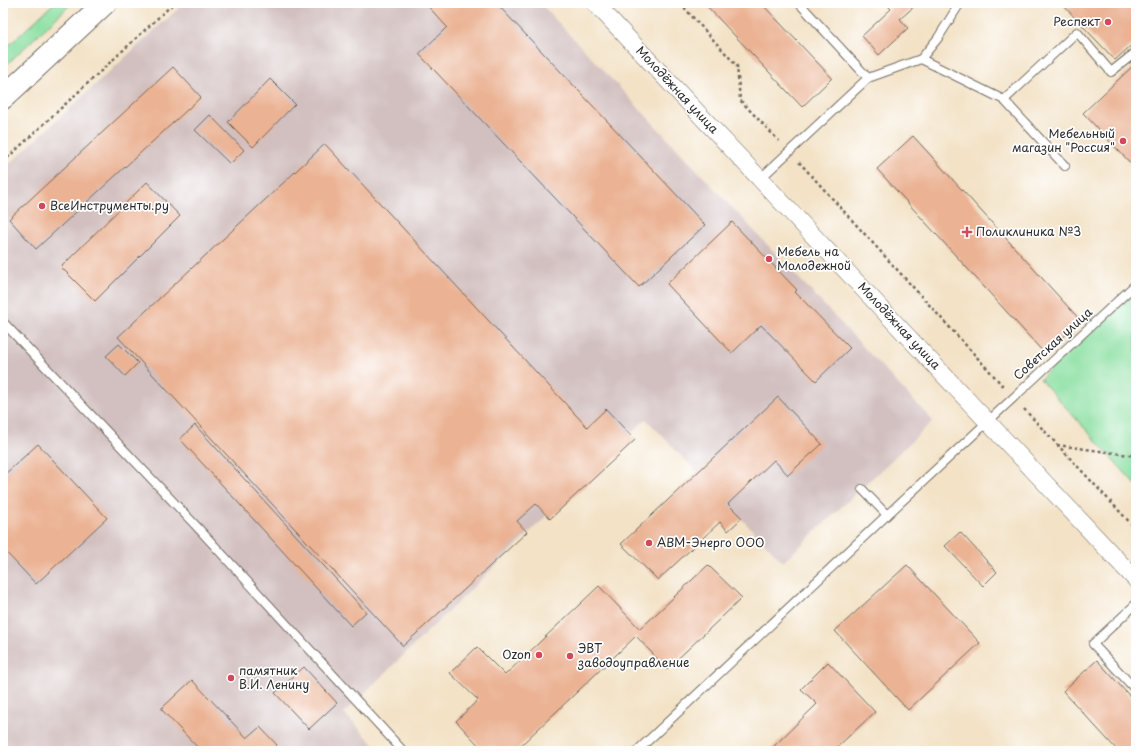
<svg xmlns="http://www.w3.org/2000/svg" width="1139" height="754" font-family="'Playpen Sans',sans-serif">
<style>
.industrial{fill:#d2bfbf}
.green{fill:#8adfa1;stroke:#5a8566}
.building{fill:#ebb394}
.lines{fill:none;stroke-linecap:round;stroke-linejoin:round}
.lane-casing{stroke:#716b61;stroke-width:10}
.street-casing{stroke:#716b61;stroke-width:18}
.secondary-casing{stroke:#716b61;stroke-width:24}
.path{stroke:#716b61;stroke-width:2.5;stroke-dasharray:3 3;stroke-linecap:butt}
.lane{stroke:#fff;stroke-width:8}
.street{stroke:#fff;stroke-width:17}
.secondary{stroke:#fff;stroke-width:22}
.poi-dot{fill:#d1495b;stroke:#fff;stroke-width:1.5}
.labels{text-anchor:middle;stroke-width:3.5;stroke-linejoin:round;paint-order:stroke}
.poi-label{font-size:12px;fill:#2b2b2b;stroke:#fff;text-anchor:start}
.street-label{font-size:12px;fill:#2b2b2b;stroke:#fff}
</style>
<rect width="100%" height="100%" fill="#fff"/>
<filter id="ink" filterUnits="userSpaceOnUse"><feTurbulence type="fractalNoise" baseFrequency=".025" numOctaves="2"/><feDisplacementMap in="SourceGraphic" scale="8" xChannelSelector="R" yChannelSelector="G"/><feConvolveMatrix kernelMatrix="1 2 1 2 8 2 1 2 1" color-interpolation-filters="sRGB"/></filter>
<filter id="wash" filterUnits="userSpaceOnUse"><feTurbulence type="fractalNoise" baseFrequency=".012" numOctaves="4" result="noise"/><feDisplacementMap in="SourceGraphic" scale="16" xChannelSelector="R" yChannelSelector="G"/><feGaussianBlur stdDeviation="0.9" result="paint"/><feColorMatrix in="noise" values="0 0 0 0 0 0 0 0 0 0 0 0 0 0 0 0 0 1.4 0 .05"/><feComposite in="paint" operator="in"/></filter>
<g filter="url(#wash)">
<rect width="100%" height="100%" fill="#f3e2c6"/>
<!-- industrial -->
<path class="industrial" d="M184 3H540L933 421 783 562 646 419 344 713 380 751H3V170Z"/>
<!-- green -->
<g class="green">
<path d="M54 3H72L3 68V51Z"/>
<path d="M1136 292V485L1040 379Z"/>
</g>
<g id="blocks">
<!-- building -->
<g class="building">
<path d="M425 3H496L705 225 639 287 419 54 447 27Z"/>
<path d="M704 3H761L832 78 802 107Z"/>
<path d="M885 3H918L900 19 908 28 879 55 862 36 891 9Z"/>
<path d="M1061 3H1136V41L1115 60Z"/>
<path d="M1136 63V169L1083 113Z"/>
<path d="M173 67 201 97 36 249 9 219Z"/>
<path d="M270 79 295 104 253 147 228 122Z"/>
<path d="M210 115 244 150 230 164 195 130Z"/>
<path d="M913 136 1081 321 1045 354 877 169Z"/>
<path d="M325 144 587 427 606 409 635 440 550 519 536 504 517 521 527 532 403 646 118 337Z"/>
<path d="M147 182 180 216 95 301 61 267Z"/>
<path d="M732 222 797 290 795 292 850 348 816 381 761 325 732 353 667 284Z"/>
<path d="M119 344 138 363 125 376 106 356Z"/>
<path d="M778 397 822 444 788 475 774 460 728 504 742 518 728 531 720 522 658 580 621 544Z"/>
<path d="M195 425 366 612 351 626 180 439Z"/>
<path d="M38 444 107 518 36 584 3 549V476Z"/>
<path d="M960 532 997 572 983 586 945 546Z"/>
<path d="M708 565 742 598 667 669 636 636 518 748 520 751H484L456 721 478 700 450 673 477 647 505 675 599 586 640 629Z"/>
<path d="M907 565 980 643 908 710 835 631Z"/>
<path d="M1097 660 1136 703V751H1118L1063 691Z"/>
<path d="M828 662 875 712 833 751H769L817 704 801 689Z"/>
<path d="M304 667 337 703 309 729 275 693Z"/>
<path d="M192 680 247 738 260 727 277 745 271 751H201L161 709Z"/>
</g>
</g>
</g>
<g filter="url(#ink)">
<use href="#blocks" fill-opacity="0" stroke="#716b61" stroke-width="1"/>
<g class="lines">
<defs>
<g id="lane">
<path d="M921 59 938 38 960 3"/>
<path d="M868 78 921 59 1004 100 1065 166"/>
<path d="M1004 100 1077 32 1111 72 1136 52"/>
<path d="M761 178 868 78 799 3"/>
<path d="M3 322 199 529 403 751"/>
<path d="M862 489 887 515"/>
<path d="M1136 604 1093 644 1136 690"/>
<path d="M637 751 887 515 1136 284"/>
</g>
<path id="street" d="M595 3 1136 580"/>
<path id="secondary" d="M3 98 105 3"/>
</defs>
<!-- lane casing -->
<use href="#lane" class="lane-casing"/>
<!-- street casing -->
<use href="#street" class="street-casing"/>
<!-- secondary casing -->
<use href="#secondary" class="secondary-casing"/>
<!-- path -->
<g class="path">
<path d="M680 3 737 66 740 100 779 141"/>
<path d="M3 162 174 3"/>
<path d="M799 162 1004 387"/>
<path d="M1024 409 1136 529"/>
<path d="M1057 445 1136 456"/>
</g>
<!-- lane -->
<use href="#lane" class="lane"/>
<!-- street -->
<use href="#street" class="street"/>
<!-- secondary -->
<use href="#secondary" class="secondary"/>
</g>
</g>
<!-- markers -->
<g class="poi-dot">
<circle cx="1108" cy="22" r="4"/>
<circle cx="1123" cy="141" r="4"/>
<circle cx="42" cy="206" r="4"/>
<path d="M965 226h4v4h4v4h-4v4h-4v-4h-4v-4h4z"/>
<circle cx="769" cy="259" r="4"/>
<circle cx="649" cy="543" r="4"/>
<circle cx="539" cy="655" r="4"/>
<circle cx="570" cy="656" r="4"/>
<circle cx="231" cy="678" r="4"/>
</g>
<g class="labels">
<!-- poi labels -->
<g class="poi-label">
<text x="1100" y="26" text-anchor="end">Респект</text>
<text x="1115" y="138" text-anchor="end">Мебельный<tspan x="1115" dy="14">магазин "Россия"</tspan></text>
<text x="50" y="210">ВсеИнструменты.ру</text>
<text x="976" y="236">Поликлиника №3</text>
<text x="777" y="256">Мебель на<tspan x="777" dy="14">Молодежной</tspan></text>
<text x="657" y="547">АВМ-Энерго ООО</text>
<text x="578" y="653">ЭВТ<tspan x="578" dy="14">заводоуправление</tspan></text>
<text x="531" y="659" text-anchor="end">Ozon</text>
<text x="239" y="675">памятник<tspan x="239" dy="14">В.И. Ленину</tspan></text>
</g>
<!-- street labels -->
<g class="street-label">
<text transform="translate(677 90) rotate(47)" y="4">Молодёжная улица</text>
<text transform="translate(899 326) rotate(47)" y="4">Молодёжная улица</text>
<text transform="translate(1053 344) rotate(-42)" y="4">Советская улица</text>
</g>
</g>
<!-- margin -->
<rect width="1139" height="754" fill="none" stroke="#fff" stroke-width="16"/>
</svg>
